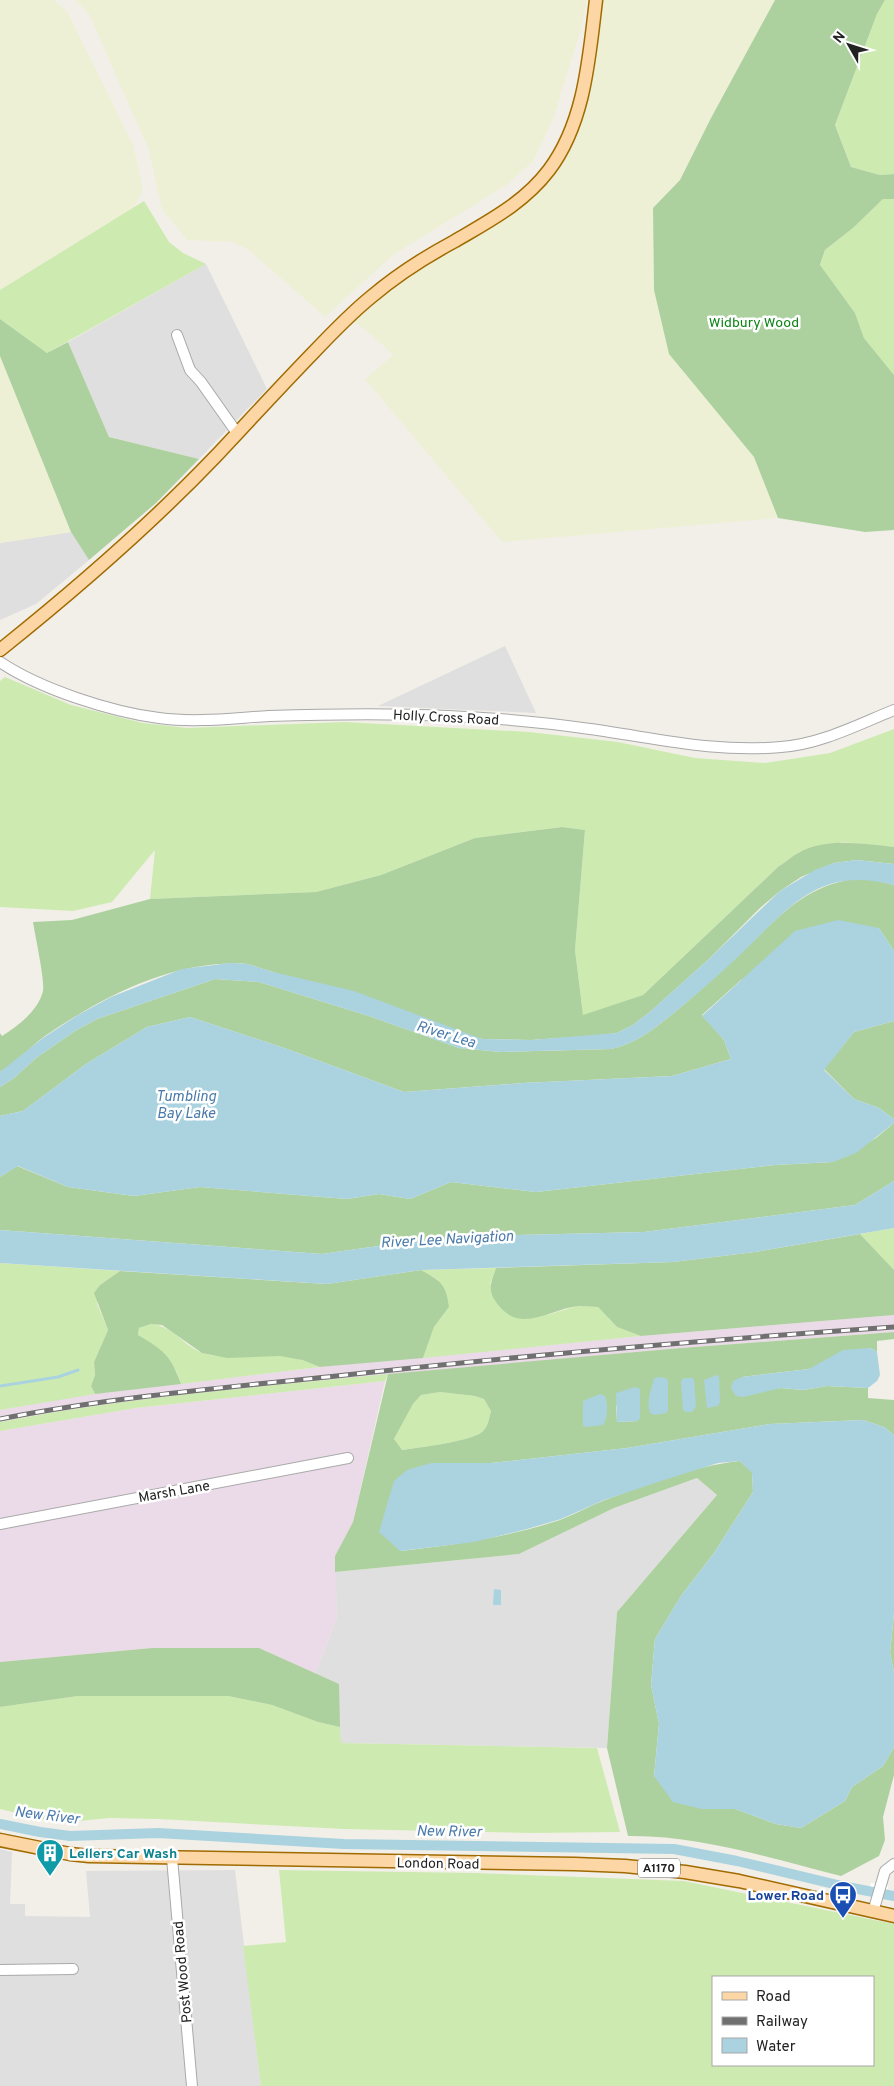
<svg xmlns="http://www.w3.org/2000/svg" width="894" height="2086" font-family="Overpass,sans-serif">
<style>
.residential{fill:#e0dfdf}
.industrial{fill:#ebdbe8}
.farmland{fill:#eef0d5}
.grass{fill:#cdebb0;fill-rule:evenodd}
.forest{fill:#add19e;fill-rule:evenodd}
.water{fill:#aad3df}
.pier{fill:#fff}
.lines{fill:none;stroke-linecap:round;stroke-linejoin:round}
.stream{stroke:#aad3df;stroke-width:3}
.canal{stroke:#aad3df;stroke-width:10}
.minor-casing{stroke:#a9a9a9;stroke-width:12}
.major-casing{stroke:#a06b00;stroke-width:15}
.minor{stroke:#fff;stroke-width:10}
.major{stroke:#fcd6a4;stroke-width:12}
.rail-casing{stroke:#707070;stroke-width:5}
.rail{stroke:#fff;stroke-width:3;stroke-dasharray:9;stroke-linecap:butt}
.labels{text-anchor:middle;stroke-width:5;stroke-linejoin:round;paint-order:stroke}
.shield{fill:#fff;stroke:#646464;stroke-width:1}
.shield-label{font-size:12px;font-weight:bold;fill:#222}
.park-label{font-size:14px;fill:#0c8416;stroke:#fff}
.street-label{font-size:14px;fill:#222;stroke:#fff}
.culture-label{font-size:14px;font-weight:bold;fill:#0d838f;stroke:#fff;text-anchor:start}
.transit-label{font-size:14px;font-weight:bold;fill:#164399;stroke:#fff;text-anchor:end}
.water-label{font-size:15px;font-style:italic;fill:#4a7aab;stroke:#fff}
</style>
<rect width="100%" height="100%" fill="#f2efe9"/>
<!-- residential -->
<g class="residential">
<path d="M206 264 267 389 199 459 109 437 68 342Z"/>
<path d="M71 532 89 560 36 604 0 620V543Z"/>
<path d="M505 646 536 713 378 706Z"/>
<path d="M697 1478 717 1495 617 1612 607 1748 340 1743 315 1674 337 1617 335 1572 519 1554 614 1508Z"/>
<path d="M0 1849 12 1852 10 1904H25V1916L90 1917 86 1871 235 1870 261 2086H0Z"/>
</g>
<!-- industrial -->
<g class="industrial">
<path d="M894 1315V1332L681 1348 317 1381 156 1399 43 1414 0 1422V1410L74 1396 320 1367 641 1336Z"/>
<path d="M385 1381 353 1522 335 1556 337 1617 315 1674 259 1648H152L0 1662V1431L136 1408Z"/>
</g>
<!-- farmland -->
<g class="farmland">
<path d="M0 0H54L68 13 133 145 143 190 134 207 0 290Z"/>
<path d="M75 0H587L580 32 553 119 533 161 508 184 495 192 393 255 325 317 250 251 233 242 187 240 162 209 148 148 89 14Z"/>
<path d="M597 0H775L711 118 680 180 653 208 654 290 669 354 754 457 778 518 502 542 365 379 393 355 375 338 346 315 538 182 566 140Z"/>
<path d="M0 356 71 532 0 543Z"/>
</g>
<!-- grass -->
<g class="grass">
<path d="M885 0H894V174L880 175 851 167 835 125 877 14Z"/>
<path d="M883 199H894V375L864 338 855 313 820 266 825 250 853 228Z"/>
<path d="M144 201 169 242 183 253 206 264 47 353 0 319V290Z"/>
<path d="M5 677 71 705 143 723 187 728 344 722 529 732 618 742 695 758 765 763 830 753 894 729V847L843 842 799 852 779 866 643 995 583 1016 575 950 585 830 561 827 475 838 381 875 316 892 150 899 155 850 112 902 73 911 0 907V681Z"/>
<path d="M894 1228V1270L860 1234Z"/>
<path d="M0 1263 120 1271 100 1285 97 1304 108 1330 94 1362 95 1375 91 1386 95 1394 0 1410Z"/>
<path d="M496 1268 490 1284 547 1315 577 1306 598 1307 617 1327 641 1336 423 1358 434 1327 449 1307 437 1279 421 1270Z"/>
<path d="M151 1324C174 1326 184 1347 203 1353 229 1361 254 1354 280 1356 294 1356 307 1362 320 1367L181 1384 176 1370 138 1335 139 1328Z"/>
<path d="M388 1374 385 1381 136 1408 0 1431V1422C127 1397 259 1387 388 1374Z"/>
<path d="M440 1392 475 1396 484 1399 491 1411C489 1419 488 1427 482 1432 472 1441 417 1448 401 1450L394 1439 413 1404 421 1395Z"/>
<path d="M169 1695 228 1696 272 1705 318 1722 340 1727 341 1743 597 1748 620 1832 531 1833 344 1829 158 1819 109 1818 70 1822 42 1819 0 1809V1707L78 1696Z"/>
<path d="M279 1870 474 1873 684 1881 894 1924V2086H261L243 1946 286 1942ZM873 1977V2065H713V1977Z"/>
</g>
<!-- forest -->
<g class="forest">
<path d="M775 0H885L877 14 835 125 851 167 880 175 894 174V199H883L853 228 825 250 820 265 855 313 864 338 894 375V530L865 532 778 518 754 457 669 354 654 290 653 208 680 180 711 118Z"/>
<path d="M0 319 47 353 68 342 109 437 199 459 156 503 89 560 71 532 0 356Z"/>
<path d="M562 827 585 830 575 950 583 1015 643 995 779 866C786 862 792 856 798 853 827 837 863 844 894 847V864L857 860 834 863 801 877 780 891 760 908 710 958 651 1011 633 1025 617 1033 602 1035 531 1040 482 1039 248 964C174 959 104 996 45 1036 30 1047 17 1063 0 1072V1033L2 1036C18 1026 38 1011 43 991 45 981 35 935 33 922L72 920 150 899 316 892 381 875 475 838Z"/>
<path d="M853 879 874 880 894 885V951L879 928 741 980 702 1015 724 1040 731 1059 672 1076 523 1083 404 1092 287 1049 190 1017 147 1027 86 1064 23 1111 0 1116V1087L14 1078 36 1058 75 1031 97 1019 215 979 259 982 369 1016 459 1048 501 1052 611 1049C635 1044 651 1031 670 1016 696 995 720 973 744 950 779 917 803 887 853 879Z"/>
<path d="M894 1021V1119L879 1108 854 1099 824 1069 854 1032Z"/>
<path d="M894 1123V1181L855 1205 644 1232 477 1236 406 1242 322 1254 0 1230V1177L17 1166 68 1187 134 1196 200 1187 347 1199 379 1194 410 1199 451 1182 536 1192 775 1165 833 1162 876 1138Z"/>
<path d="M860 1234 894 1270V1315L641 1336 617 1327 598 1307C592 1307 585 1306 579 1306 552 1308 522 1334 499 1306 487 1291 490 1285 496 1268L673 1262 755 1252Z"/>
<path d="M421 1270C441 1281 446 1284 449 1307L434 1327 423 1358 320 1367 302 1360 280 1356 227 1358 202 1353 162 1325 151 1324 139 1328 138 1335C163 1350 171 1355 181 1384L95 1394 91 1386 95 1375 94 1362 108 1330 94 1293 100 1285 120 1271 327 1284Z"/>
<path d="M894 1332V1339L877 1341V1352L871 1348 809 1369 742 1377 767 1390 781 1388 803 1390 827 1386 868 1388V1398L894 1400V1435L884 1427 863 1420 770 1424 627 1448 491 1463H431L400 1551C454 1545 508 1537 560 1520 575 1514 590 1506 605 1500 648 1484 694 1466 740 1461L752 1472 753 1492 714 1553 681 1596 655 1639 651 1685 659 1724 654 1776 702 1809H735L776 1824 801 1828 845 1801 852 1787 883 1766 894 1747V1775L883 1817 885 1840 879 1856 841 1876C772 1859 700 1835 628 1836L607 1748 617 1612 717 1495 697 1478 614 1508 519 1554 335 1572V1556L353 1522 388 1374 681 1348ZM440 1392 475 1396 484 1399 491 1411C489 1419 488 1427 482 1432 472 1441 417 1448 402 1450L394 1439 413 1404 421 1395ZM616 1405 638 1421 617 1422Z"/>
<path d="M894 1613V1672L890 1653Z"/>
<path d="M152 1648H259L339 1684 340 1727 318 1722 272 1705 228 1696H78L0 1707V1662Z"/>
</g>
<!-- water -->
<g class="water">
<path d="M857 860 894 864V885C821 866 792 904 744 951 720 974 696 995 670 1016 651 1031 635 1044 611 1049L501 1052 459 1048 369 1016 259 982 215 979 97 1019 75 1031 36 1058 14 1078 0 1087V1072L43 1038 78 1015 111 997 182 969 230 963 248 964 273 972 354 991 482 1039 531 1040 617 1033 633 1025 651 1011 710 958 780 891 815 870 834 863Z"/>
<path d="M838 920 879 928 894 951V1021L854 1032 824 1070 854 1099 879 1108 894 1119V1123L856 1153 833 1162 775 1165 536 1192 451 1182 410 1199 379 1194 347 1199 200 1187 134 1196 68 1187 18 1166 0 1177V1116L23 1111 86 1064 147 1027 190 1017 287 1049 404 1092 523 1083 672 1076 731 1059 724 1040 702 1016 795 931Z"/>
<path d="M894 1181V1228L755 1252 673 1262 421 1270 327 1284 0 1263V1230L322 1254 406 1242 477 1236 644 1232 855 1205Z"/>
<path d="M871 1348 877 1352 880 1375 877 1381 868 1388 827 1386 803 1390 781 1388 743 1397 736 1396 731 1388 733 1381 742 1377 809 1369 843 1350Z"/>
<path d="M717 1375 719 1376 720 1402 718 1406 707 1408 704 1380Z"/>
<path d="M657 1377 666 1378 668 1381V1410L666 1413 655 1415 650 1413C646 1401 651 1390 654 1379Z"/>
<path d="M686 1378H693L694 1381 696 1406 692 1412H685L683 1409 681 1383 682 1379Z"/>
<path d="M635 1387 640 1389V1418L638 1421 617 1422 616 1393Z"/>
<path d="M600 1394 605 1396C608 1403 608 1418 603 1425L585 1427 583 1425V1401Z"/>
<path d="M863 1420 884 1427 894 1435V1613L890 1653 894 1672V1747L883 1766 852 1787 845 1801 801 1828 776 1824 735 1809H702L673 1802 654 1776 659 1724 651 1685 655 1639 681 1596 714 1553 753 1492 752 1473 740 1461 718 1463 664 1480 604 1500 561 1519 527 1529 474 1542 400 1551 379 1532 394 1481 407 1470 431 1463H491L627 1448 770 1424Z"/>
<path d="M494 1589 501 1590V1605H493Z"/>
</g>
<!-- pier -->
<path class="pier" d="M871 1883 888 1886 885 1899 868 1896Z"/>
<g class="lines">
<!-- stream -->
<path class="stream" d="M0 1386 58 1377 78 1370"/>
<!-- canal -->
<path class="canal" d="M0 1824 40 1832 70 1836 158 1833 344 1844 674 1849 737 1861 842 1886 894 1896"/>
<defs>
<g id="minor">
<path d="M177 335 190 370 201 382 237 433"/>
<path d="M0 662C40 689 111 712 159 718 196 723 233 718 269 716 329 714 388 713 448 716 495 718 543 722 590 729 656 738 714 753 781 747 821 744 857 725 894 710"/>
<path d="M0 1524 348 1458"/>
<path d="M172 1858 192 2086"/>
<path d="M873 1912 885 1871 894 1864"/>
<path d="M0 1970 73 1969"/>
</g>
<g id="major">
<path d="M0 650C75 590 148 527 215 457 247 423 279 388 312 354 331 334 350 314 371 297 397 275 425 257 455 241 489 221 524 203 549 170 585 122 589 58 596 0"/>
<path d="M0 1840 70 1854 89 1856 575 1864 625 1866 685 1872 739 1881 894 1916"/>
</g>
</defs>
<!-- minor casing -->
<use href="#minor" class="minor-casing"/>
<!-- major casing -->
<use href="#major" class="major-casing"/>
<!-- minor -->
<use href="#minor" class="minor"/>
<!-- major -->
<use href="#major" class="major"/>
<defs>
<path id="rail" d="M0 1419C108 1398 218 1388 327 1377 516 1356 705 1340 894 1327"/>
</defs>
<!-- rail casing -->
<use href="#rail" class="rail-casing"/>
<!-- rail -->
<use href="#rail" class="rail"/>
</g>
<!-- icons -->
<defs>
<symbol id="building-pin" viewBox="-11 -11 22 30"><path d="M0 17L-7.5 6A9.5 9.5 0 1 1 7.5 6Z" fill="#0f9aa8" stroke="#fff"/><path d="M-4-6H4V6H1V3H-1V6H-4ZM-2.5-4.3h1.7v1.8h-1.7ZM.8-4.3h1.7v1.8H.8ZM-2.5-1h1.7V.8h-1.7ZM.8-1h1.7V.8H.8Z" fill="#fff"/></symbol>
<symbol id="bus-pin" viewBox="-11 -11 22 30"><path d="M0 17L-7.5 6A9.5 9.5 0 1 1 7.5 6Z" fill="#1a4fb4" stroke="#fff"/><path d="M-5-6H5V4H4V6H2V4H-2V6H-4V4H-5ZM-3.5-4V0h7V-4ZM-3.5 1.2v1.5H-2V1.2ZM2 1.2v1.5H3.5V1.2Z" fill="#fff"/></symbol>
</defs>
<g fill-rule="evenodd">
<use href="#building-pin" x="34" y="1837" width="32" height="43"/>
<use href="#bus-pin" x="827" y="1879" width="32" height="43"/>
</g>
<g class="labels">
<!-- shield labels -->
<rect class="shield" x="638" y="1858.5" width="42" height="19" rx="4"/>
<g class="shield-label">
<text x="659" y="1872">A1170</text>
</g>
<!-- park labels -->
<g class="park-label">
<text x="754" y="327">Widbury Wood</text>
</g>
<!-- street labels -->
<g class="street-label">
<text transform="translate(446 717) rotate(3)" y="5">Holly Cross Road</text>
<text transform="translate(174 1491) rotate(-10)" y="5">Marsh Lane</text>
<text transform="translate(438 1863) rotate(1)" y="5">London Road</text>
<text transform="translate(182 1972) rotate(-95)" y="5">Post Wood Road</text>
</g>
<!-- culture labels -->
<g class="culture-label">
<text x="69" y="1858">Lellers Car Wash</text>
</g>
<!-- transit labels -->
<g class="transit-label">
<text x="824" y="1900">Lower Road</text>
</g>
<!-- water labels -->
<g class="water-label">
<text transform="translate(446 1034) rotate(17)" y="5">River Lea</text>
<text x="186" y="1101">Tumbling<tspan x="186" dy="17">Bay Lake</tspan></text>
<text transform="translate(447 1239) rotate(-3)" y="5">River Lee Navigation</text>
<text transform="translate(47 1815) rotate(7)" y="5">New River</text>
<text transform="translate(449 1831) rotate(1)" y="5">New River</text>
</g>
</g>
<!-- legend -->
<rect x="712" y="1976" width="162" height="90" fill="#ffffff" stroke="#a7a7a7"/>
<rect x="722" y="1992" width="25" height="8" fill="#fcd6a4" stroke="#a7a7a7"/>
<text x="756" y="2001" font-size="15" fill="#222222">Road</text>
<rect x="722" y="2017" width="25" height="8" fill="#707070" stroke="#a7a7a7"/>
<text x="756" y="2026" font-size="15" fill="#222222">Railway</text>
<rect x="722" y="2038" width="25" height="15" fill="#aad3df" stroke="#a7a7a7"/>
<text x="756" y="2051" font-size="15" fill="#222222">Water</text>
<!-- north arrow -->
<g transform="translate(849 45) rotate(309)" stroke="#ffffff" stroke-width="4" paint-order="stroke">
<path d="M0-4L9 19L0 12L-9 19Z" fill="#222222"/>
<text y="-8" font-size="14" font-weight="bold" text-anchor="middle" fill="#222222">N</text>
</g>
</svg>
